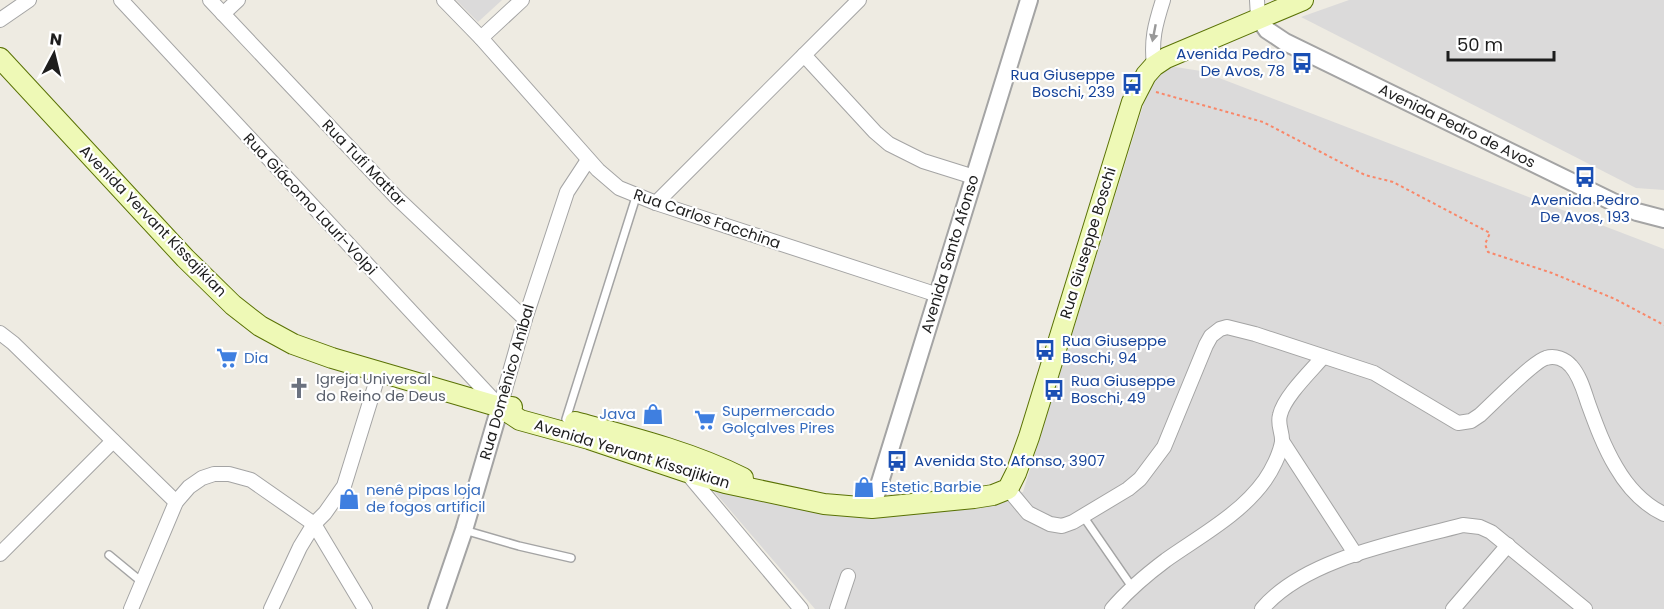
<svg xmlns="http://www.w3.org/2000/svg" width="1664" height="609" font-family="Poppins,sans-serif">
<style>
.residential{fill:#dbdada}
.lines{fill:none;stroke-linecap:round;stroke-linejoin:round}
.service-casing{stroke:#a4a4a4;stroke-width:10}
.minor-casing{stroke:#a4a4a4;stroke-width:16}
.tertiary-casing{stroke:#a4a4a4;stroke-width:20}
.secondary-casing{stroke:#5a7205;stroke-width:22}
.path{stroke:#f98769;stroke-width:2;stroke-dasharray:3 3;stroke-linecap:butt}
.service{stroke:#fff;stroke-width:7}
.minor{stroke:#fff;stroke-width:14}
.tertiary{stroke:#fff;stroke-width:16}
.secondary{stroke:#eef9b6;stroke-width:20}
.oneway{fill:#999}
.labels{text-anchor:middle;stroke-width:4.5;stroke-linejoin:round;paint-order:stroke}
.transit-label{font-size:15px;fill:#164399;stroke:#fff;text-anchor:start}
.street-label{font-size:15px;fill:#1d1d1d;stroke:#fff}
.shop-label{font-size:15px;fill:#366cbe;stroke:#fff;text-anchor:start}
.worship-label{font-size:15px;fill:#5b616d;stroke:#fff;text-anchor:start}
</style>
<rect width="100%" height="100%" fill="#eeebe2"/>
<!-- residential -->
<g class="residential">
<path d="M456 0H502L478 22Z"/>
<path d="M1349 0H1664V190L1636 188 1301 17Z"/>
<path d="M1156 64 1201 71 1664 249V609H815L706 482 813 509 874 519 1023 492Z"/>
</g>
<g class="lines">
<defs>
<g id="service">
<path d="M566 419 636 197"/>
<path d="M1083 516 1132 587"/>
<path d="M464 530 519 546 571 558"/>
<path d="M109 555 143 583"/>
</g>
<g id="minor">
<path d="M121 0 500 407"/>
<path d="M210 0 397 198 525 319"/>
<path d="M444 0 481 38 598 170 619 188 656 203 938 295"/>
<path d="M1257 0 1258 17"/>
<path d="M223 14 238 0"/>
<path d="M0 20 29 0"/>
<path d="M481 38 522 0"/>
<path d="M804 55 875 132 889 144 923 161 974 177"/>
<path d="M1154 66C1151 40 1155 25 1163 0"/>
<path d="M656 203 859 0"/>
<path d="M0 333 13 343 176 502"/>
<path d="M500 407 525 319 567 192 588 160"/>
<path d="M1282 441 1356 555"/>
<path d="M687 473 801 609"/>
<path d="M1008 489 1028 513 1050 524 1062 526 1073 522 1128 489 1140 479 1164 447 1206 345 1211 336 1220 329 1227 327 1255 334 1374 373 1458 423 1471 421 1480 415C1493 403 1534 361 1546 358 1555 355 1565 359 1571 366 1580 376 1584 391 1588 403 1596 425 1604 447 1616 467 1627 486 1643 504 1664 514"/>
<path d="M0 554 113 441"/>
<path d="M131 609 176 502 189 487 202 478 214 474H229L251 480 314 524 365 609"/>
<path d="M271 609 300 547 314 524 325 513 344 486 379 373"/>
<path d="M837 609 848 576"/>
<path d="M1112 609C1128 590 1146 575 1166 560 1200 536 1241 514 1265 480 1272 470 1280 454 1282 442 1283 433 1277 425 1280 415 1284 397 1310 372 1323 357"/>
<path d="M1262 609C1305 558 1400 542 1463 525L1480 527 1491 532 1585 609"/>
<path d="M1453 609 1508 545"/>
</g>
<g id="tertiary">
<path d="M1258 17 1267 30 1285 42 1613 202 1637 212 1664 219"/>
<path d="M872 508 1029 0"/>
<path d="M437 609 464 530 500 407"/>
</g>
<g id="secondary">
<path d="M0 58 185 258 233 305 260 326 293 344 332 358 500 407H512"/>
<path d="M500 407 520 420 589 439 687 472 725 483 824 504 872 508 974 498 993 495 1008 489 1016 473 1029 437 1132 102 1146 75 1154 66 1166 58 1303 0"/>
<path d="M575 422C631 437 691 452 743 478"/>
</g>
</defs>
<!-- service casing -->
<use href="#service" class="service-casing"/>
<!-- minor casing -->
<use href="#minor" class="minor-casing"/>
<!-- tertiary casing -->
<use href="#tertiary" class="tertiary-casing"/>
<!-- secondary casing -->
<use href="#secondary" class="secondary-casing"/>
<!-- path -->
<path class="path" d="M1156 92 1263 122 1365 175 1393 182 1490 233 1485 244 1488 252 1552 273 1615 299 1664 325"/>
<!-- service -->
<use href="#service" class="service"/>
<!-- minor -->
<use href="#minor" class="minor"/>
<!-- tertiary -->
<use href="#tertiary" class="tertiary"/>
<!-- secondary -->
<use href="#secondary" class="secondary"/>
</g>
<!-- one-way arrows -->
<defs><path id="oneway-solid" d="M-6-.8H1V-3.2L6.5 0L1 3.2V.8H-6Z" transform="scale(1.5)"/></defs>
<use class="oneway" href="#oneway-solid" transform="translate(1154 33) rotate(101)"/>
<!-- icons -->
<defs>
<symbol id="bus-bare" viewBox="-9 -9 18 18"><path d="M-5-6H5V4H4V6H2V4H-2V6H-4V4H-5ZM-3.5-4V0h7V-4ZM-3.5 1.2v1.5H-2V1.2ZM2 1.2v1.5H3.5V1.2Z" fill="#1a4fb4" stroke="#fff" stroke-width="2.5" paint-order="stroke"/></symbol>
<symbol id="supermarket-bare" viewBox="-9 -9 18 18"><path d="M-6-5.5h2.5l.6 2H6L4.5 2H-2.5L-4.4-4H-6ZM-1.5 3.2a1.3 1.3 0 1 0 .1 0ZM3 3.2a1.3 1.3 0 1 0 .1 0Z" fill="#3f7fe0" stroke="#fff" stroke-width="2.5" paint-order="stroke"/></symbol>
<symbol id="church-bare" viewBox="-9 -9 18 18"><path d="M-1.2-6h2.4v3.5h3.3v2.4h-3.3V6h-2.4V-.1h-3.3v-2.4h3.3Z" fill="#6b7280" stroke="#fff" stroke-width="2.5" paint-order="stroke"/></symbol>
<symbol id="shop-bare" viewBox="-9 -9 18 18"><path d="M-5-2.5h2.3a2.7 3.5 0 0 1 5.4 0H5L5.5 6h-11ZM-1.5-2.5h3a1.5 2.3 0 0 0-3 0Z" fill="#3f7fe0" stroke="#fff" stroke-width="2.5" paint-order="stroke"/></symbol>
</defs>
<g fill-rule="evenodd">
<use href="#bus-bare" x="1287" y="48" width="30" height="30"/>
<use href="#bus-bare" x="1117" y="69" width="30" height="30"/>
<use href="#bus-bare" x="1570" y="162" width="30" height="30"/>
<use href="#bus-bare" x="1030" y="335" width="30" height="30"/>
<use href="#supermarket-bare" x="212" y="343" width="30" height="30"/>
<use href="#church-bare" x="284" y="373" width="30" height="30"/>
<use href="#bus-bare" x="1039" y="375" width="30" height="30"/>
<use href="#shop-bare" x="638" y="399" width="30" height="30"/>
<use href="#supermarket-bare" x="690" y="405" width="30" height="30"/>
<use href="#bus-bare" x="882" y="446" width="30" height="30"/>
<use href="#shop-bare" x="849" y="472" width="30" height="30"/>
<use href="#shop-bare" x="334" y="484" width="30" height="30"/>
</g>
<g class="labels">
<!-- transit labels -->
<g class="transit-label">
<text x="1285" y="59" text-anchor="end">Avenida Pedro<tspan x="1285" dy="17">De Avos, 78</tspan></text>
<text x="1115" y="80" text-anchor="end">Rua Giuseppe<tspan x="1115" dy="17">Boschi, 239</tspan></text>
<text x="1585" y="205" text-anchor="middle">Avenida Pedro<tspan x="1585" dy="17">De Avos, 193</tspan></text>
<text x="1062" y="346">Rua Giuseppe<tspan x="1062" dy="17">Boschi, 94</tspan></text>
<text x="1071" y="386">Rua Giuseppe<tspan x="1071" dy="17">Boschi, 49</tspan></text>
<text x="914" y="466">Avenida Sto. Afonso, 3907</text>
</g>
<!-- street labels -->
<g class="street-label">
<text transform="translate(1457 126) rotate(26)" y="5">Avenida Pedro de Avos</text>
<text transform="translate(364 163) rotate(46)" y="5">Rua Tufi Mattar</text>
<text transform="translate(310 204) rotate(47)" y="5">Rua Giácomo Lauri-Volpi</text>
<text transform="translate(707 219) rotate(19)" y="5">Rua Carlos Facchina</text>
<text transform="translate(153 221) rotate(46)" y="5">Avenida Yervant Kissajikian</text>
<text transform="translate(1088 243) rotate(-73)" y="5">Rua Giuseppe Boschi</text>
<text transform="translate(950 254) rotate(-73)" y="5">Avenida Santo Afonso</text>
<text transform="translate(507 382) rotate(-74)" y="5">Rua Domênico Aníbal</text>
<text transform="translate(632 454) rotate(17)" y="5">Avenida Yervant Kissajikian</text>
</g>
<!-- shop labels -->
<g class="shop-label">
<text x="244" y="363">Dia</text>
<text x="722" y="416">Supermercado<tspan x="722" dy="17">Golçalves Pires</tspan></text>
<text x="636" y="419" text-anchor="end">Java</text>
<text x="881" y="492">Estetic Barbie</text>
<text x="366" y="495">nenê pipas loja<tspan x="366" dy="17">de fogos artificil</tspan></text>
</g>
<!-- worship labels -->
<g class="worship-label">
<text x="316" y="384">Igreja Universal<tspan x="316" dy="17">do Reino de Deus</tspan></text>
</g>
</g>
<!-- north arrow -->
<g transform="translate(54 54) rotate(7)" stroke="#ffffff" stroke-width="4.5" paint-order="stroke">
<path d="M0-4.5L10 22L0 15L-10 22Z" fill="#1d1d1d"/>
<text y="-9" font-size="16" font-weight="bold" text-anchor="middle" fill="#1d1d1d">N</text>
</g>
<!-- scale -->
<path d="M1448 51v9h106v-9" fill="none" stroke="#1d1d1d" stroke-width="3"/>
<text x="1457" y="51" font-size="18" fill="#1d1d1d" stroke="#ffffff" stroke-width="4.5" paint-order="stroke">50 m</text>
</svg>
